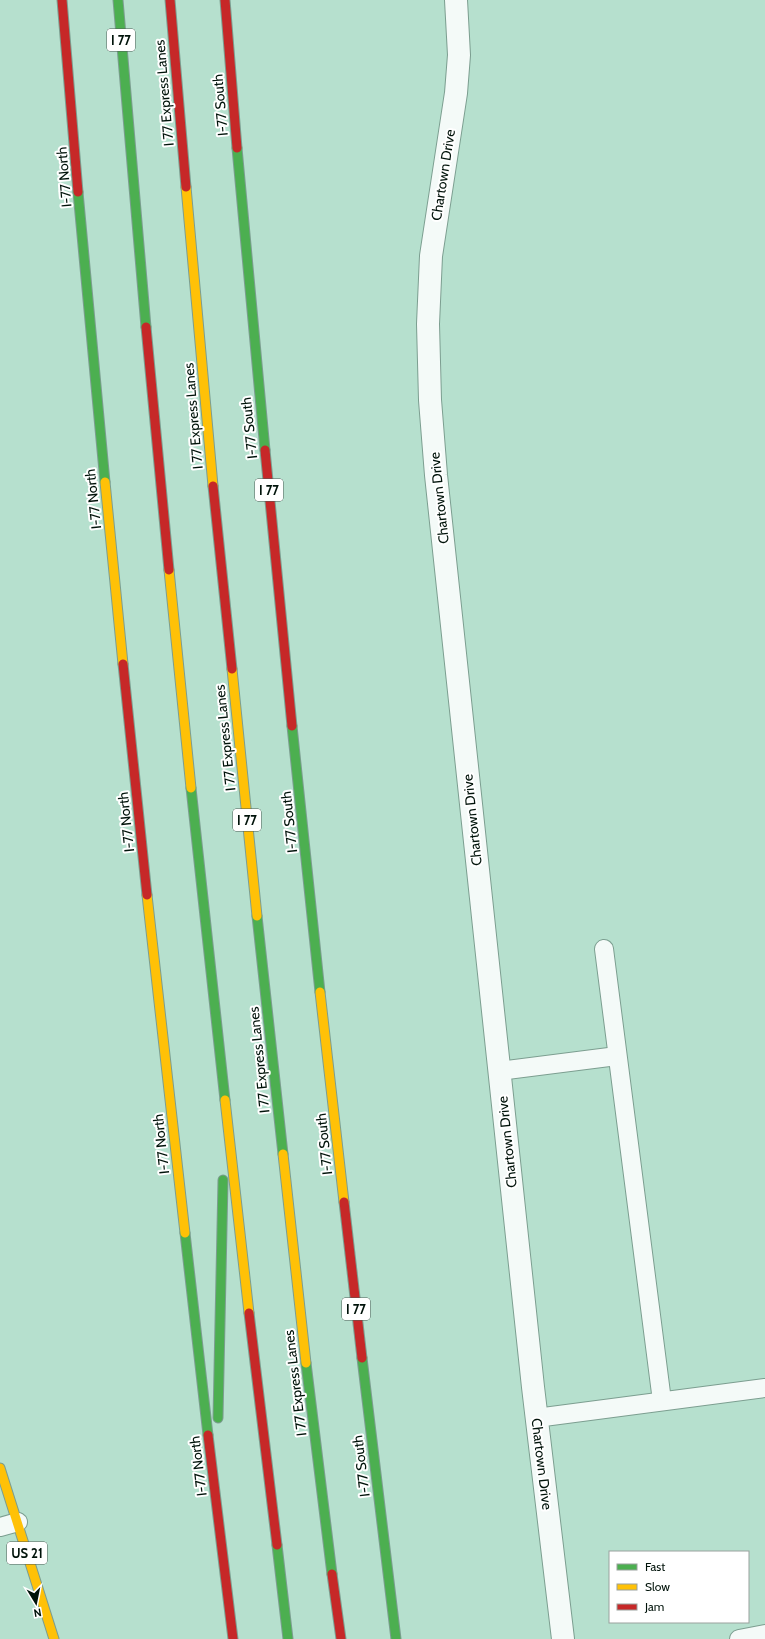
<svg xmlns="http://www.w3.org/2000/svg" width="765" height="1639" font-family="Cabin,sans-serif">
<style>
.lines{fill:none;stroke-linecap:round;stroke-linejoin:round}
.lane-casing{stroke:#7c9e90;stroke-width:20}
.street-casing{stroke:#7c9e90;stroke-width:24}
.fast-casing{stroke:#7c9e90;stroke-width:11}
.slow-casing{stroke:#7c9e90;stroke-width:11}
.jam-casing{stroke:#7c9e90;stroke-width:11}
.lane{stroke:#f4faf8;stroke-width:18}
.street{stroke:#f4faf8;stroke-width:22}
.fast{stroke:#4caf50;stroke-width:9}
.slow{stroke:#ffc107;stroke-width:9}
.jam{stroke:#c62828;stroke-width:9}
.labels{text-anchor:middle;stroke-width:4;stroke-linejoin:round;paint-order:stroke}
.shield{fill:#fff;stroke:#4c5a54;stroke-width:1}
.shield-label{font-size:13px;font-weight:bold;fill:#00130a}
.street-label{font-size:14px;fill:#00130a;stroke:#fff}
</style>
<rect width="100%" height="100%" fill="#b6e0ce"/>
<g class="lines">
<defs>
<g id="lane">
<path d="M604 949 662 1401"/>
<path d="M499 1071 617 1056"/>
<path d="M536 1418 765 1388"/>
<path d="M0 1527 18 1522"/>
<path d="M739 1639 765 1634"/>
</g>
<path id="street" d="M456 0 459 55 456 93 431 256 428 324 430 400 436 475 533 1387 563 1639"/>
<g id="fast">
<path d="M118 0 146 327"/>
<path d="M237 148 265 450"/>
<path d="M78 192 105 482"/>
<path d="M292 726 320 992"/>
<path d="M191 788 225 1100"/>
<path d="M257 916 283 1154"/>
<path d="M185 1233 208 1435"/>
<path d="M362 1358 396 1639"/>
<path d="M306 1363 332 1574"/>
<path d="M218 1418 223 1180"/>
<path d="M277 1545 288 1639"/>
</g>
<g id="slow">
<path d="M186 187 213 486"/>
<path d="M105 482 123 664"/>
<path d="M169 570 191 788"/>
<path d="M232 669 257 916"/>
<path d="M147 895 185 1233"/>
<path d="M320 992 344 1202"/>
<path d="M225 1100 249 1313"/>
<path d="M283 1154 306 1363"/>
<path d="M0 1468 54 1639"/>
</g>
<g id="jam">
<path d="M62 0 78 192"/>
<path d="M170 0 186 187"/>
<path d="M225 0 237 148"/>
<path d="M146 327 169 570"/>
<path d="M265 450 292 726"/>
<path d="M213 486 232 669"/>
<path d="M123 664 147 895"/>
<path d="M344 1202 362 1358"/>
<path d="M249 1313 277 1545"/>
<path d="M208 1435 233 1639"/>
<path d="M332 1574 341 1639"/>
</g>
</defs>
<!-- lane casing -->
<use href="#lane" class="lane-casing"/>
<!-- street casing -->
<use href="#street" class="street-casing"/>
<!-- fast casing -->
<use href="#fast" class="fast-casing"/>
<!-- slow casing -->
<use href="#slow" class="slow-casing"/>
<!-- jam casing -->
<use href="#jam" class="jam-casing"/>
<!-- lane -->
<use href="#lane" class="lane"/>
<!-- street -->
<use href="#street" class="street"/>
<!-- fast -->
<use href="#fast" class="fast"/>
<!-- slow -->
<use href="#slow" class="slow"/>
<!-- jam -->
<use href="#jam" class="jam"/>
</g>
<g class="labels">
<!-- shield labels -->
<g class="shield">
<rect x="107" y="29" width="28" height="22" rx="3"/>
<rect x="255" y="479" width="28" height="22" rx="3"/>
<rect x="233" y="809" width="28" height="22" rx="3"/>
<rect x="342" y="1298" width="28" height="22" rx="3"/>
<rect x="7" y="1542" width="40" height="22" rx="3"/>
</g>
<g class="shield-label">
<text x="121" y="45">I 77</text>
<text x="269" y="495">I 77</text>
<text x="247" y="825">I 77</text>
<text x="356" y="1314">I 77</text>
<text x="27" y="1558">US 21</text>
</g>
<!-- street labels -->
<g class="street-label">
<text transform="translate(164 93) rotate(-95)" y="5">I 77 Express Lanes</text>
<text transform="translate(220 105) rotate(-95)" y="5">I-77 South</text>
<text transform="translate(443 175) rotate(-81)" y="5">Chartown Drive</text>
<text transform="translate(64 177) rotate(-95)" y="5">I-77 North</text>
<text transform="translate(193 416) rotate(-95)" y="5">I 77 Express Lanes</text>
<text transform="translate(249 428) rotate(-96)" y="5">I-77 South</text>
<text transform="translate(439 498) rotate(-96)" y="5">Chartown Drive</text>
<text transform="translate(93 499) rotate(-96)" y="5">I-77 North</text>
<text transform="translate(225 738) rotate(-96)" y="5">I 77 Express Lanes</text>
<text transform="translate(472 820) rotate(-96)" y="5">Chartown Drive</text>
<text transform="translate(126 822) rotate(-96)" y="5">I-77 North</text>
<text transform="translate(289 822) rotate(-96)" y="5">I-77 South</text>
<text transform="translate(259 1060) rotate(-96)" y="5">I 77 Express Lanes</text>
<text transform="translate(507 1142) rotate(-96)" y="5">Chartown Drive</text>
<text transform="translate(161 1144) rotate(-96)" y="5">I-77 North</text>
<text transform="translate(324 1144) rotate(-96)" y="5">I-77 South</text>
<text transform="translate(295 1383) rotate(-97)" y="5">I 77 Express Lanes</text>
<text transform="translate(542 1464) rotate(83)" y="5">Chartown Drive</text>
<text transform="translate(198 1466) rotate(-97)" y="5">I-77 North</text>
<text transform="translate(361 1466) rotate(-97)" y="5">I-77 South</text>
</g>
</g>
<!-- legend -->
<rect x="609" y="1551" width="140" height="72" fill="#ffffff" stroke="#99a19d"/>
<rect x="617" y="1564" width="20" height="6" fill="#4caf50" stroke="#99a19d"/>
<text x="645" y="1571" font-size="12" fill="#00130a">Fast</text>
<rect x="617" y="1584" width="20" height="6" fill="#ffc107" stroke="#99a19d"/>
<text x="645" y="1591" font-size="12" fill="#00130a">Slow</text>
<rect x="617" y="1604" width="20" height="6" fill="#c62828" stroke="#99a19d"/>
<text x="645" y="1611" font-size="12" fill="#00130a">Jam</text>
<!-- north arrow -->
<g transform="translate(36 1603) rotate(170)" stroke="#ffffff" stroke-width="3" paint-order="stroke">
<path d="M0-3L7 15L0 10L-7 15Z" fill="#00130a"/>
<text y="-6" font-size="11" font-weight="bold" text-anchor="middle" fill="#00130a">N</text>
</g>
</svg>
